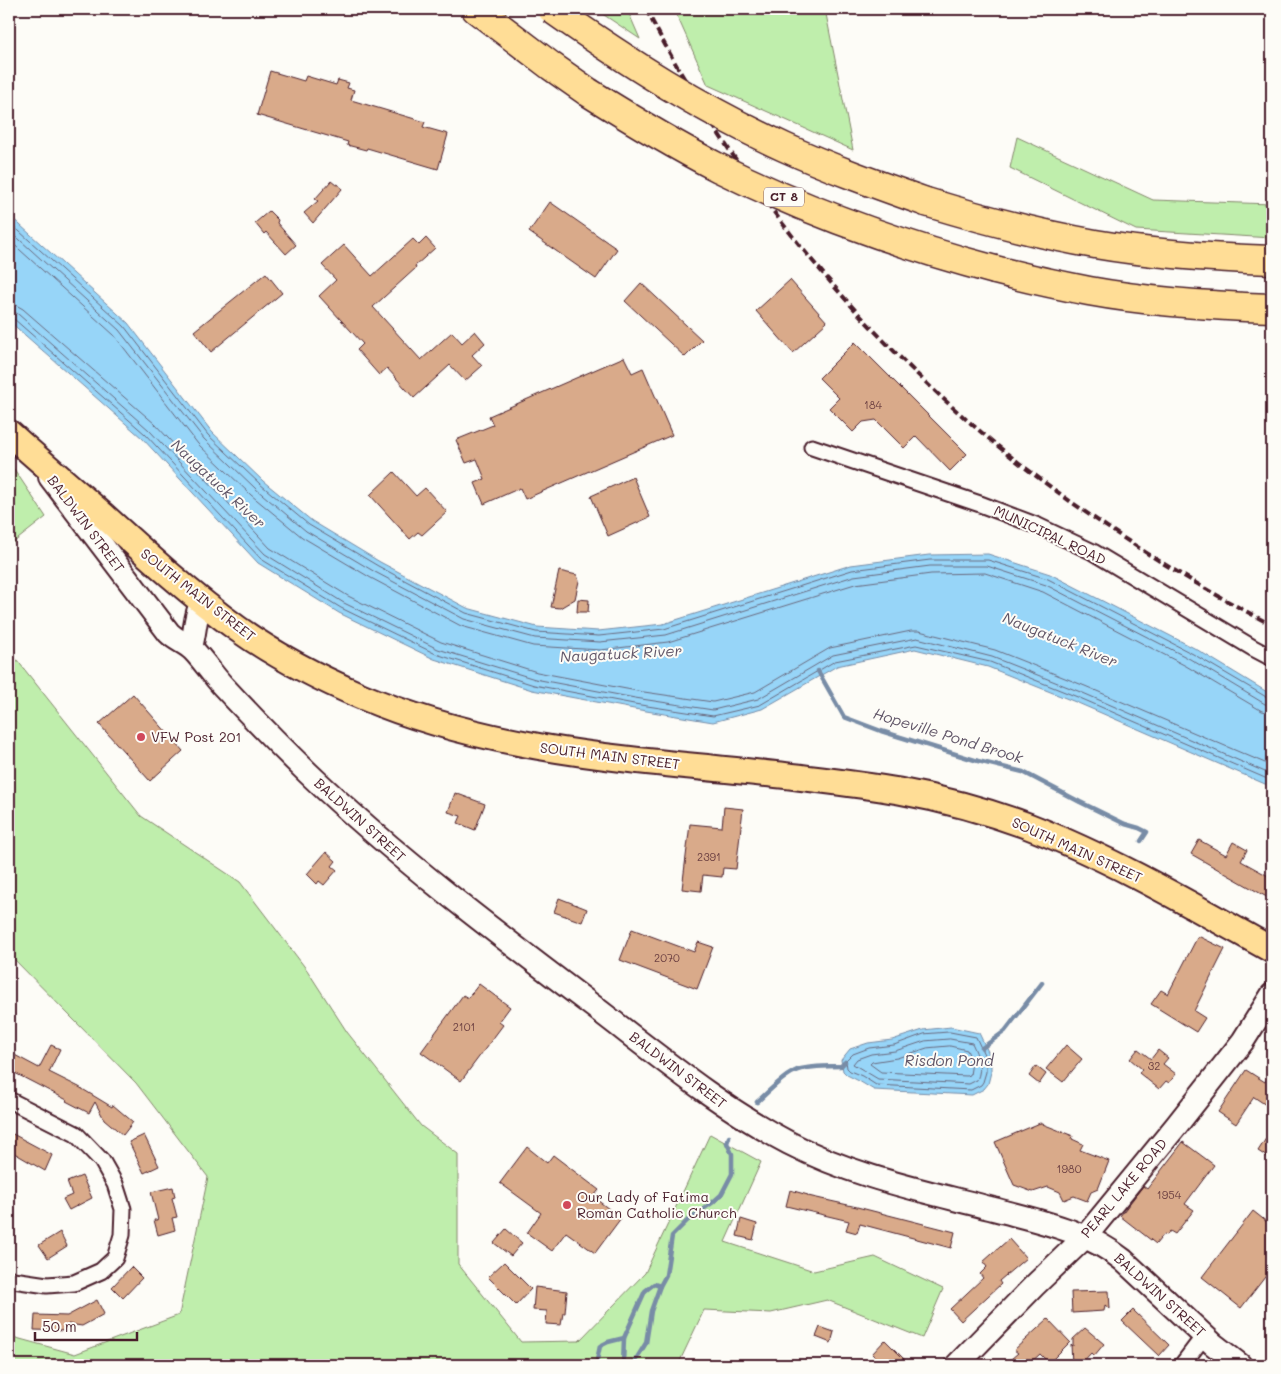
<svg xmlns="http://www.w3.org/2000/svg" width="1281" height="1374" font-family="Mali,sans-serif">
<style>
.green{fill:#bfeeac;stroke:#84866c}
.water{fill:#97d5f8;stroke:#788ca6}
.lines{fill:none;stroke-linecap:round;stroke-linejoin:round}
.shore{stroke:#69687d;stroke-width:1}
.stream{stroke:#788ca6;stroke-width:4.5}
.building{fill:#d9aa8a;stroke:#4a1f2b}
.street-casing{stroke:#4a1f2b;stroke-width:19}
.secondary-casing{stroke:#4a1f2b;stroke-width:26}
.primary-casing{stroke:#4a1f2b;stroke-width:29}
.highway-casing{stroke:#4a1f2b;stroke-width:31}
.street{stroke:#fdfcf7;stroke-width:15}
.secondary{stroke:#fdfcf7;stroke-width:22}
.primary{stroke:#ffdd96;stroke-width:25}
.highway{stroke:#ffdd96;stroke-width:28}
.rail{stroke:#4a1f2b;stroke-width:4;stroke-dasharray:8 4;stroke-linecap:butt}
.highway-bridge-casing{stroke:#4a1f2b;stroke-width:31;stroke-linecap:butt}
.highway-bridge{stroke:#ffdd96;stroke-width:28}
.poi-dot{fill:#d1495b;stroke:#fdfcf7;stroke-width:2}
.labels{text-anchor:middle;stroke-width:4;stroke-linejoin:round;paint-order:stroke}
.number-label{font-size:11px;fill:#6e4243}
.shield{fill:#fdfcf7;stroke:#806168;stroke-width:1}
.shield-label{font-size:12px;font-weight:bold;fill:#4a1f2b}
.street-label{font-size:14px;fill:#4a1f2b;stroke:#fdfcf7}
.poi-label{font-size:14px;fill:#4a1f2b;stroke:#fdfcf7;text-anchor:start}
.water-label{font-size:15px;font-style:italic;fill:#615668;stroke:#fdfcf7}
</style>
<rect width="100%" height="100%" fill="#fdfcf7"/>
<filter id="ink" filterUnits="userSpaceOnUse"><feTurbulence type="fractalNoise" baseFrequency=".02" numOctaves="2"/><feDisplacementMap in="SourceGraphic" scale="10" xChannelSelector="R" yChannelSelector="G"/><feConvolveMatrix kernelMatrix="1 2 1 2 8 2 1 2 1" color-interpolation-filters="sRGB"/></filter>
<g filter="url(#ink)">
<!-- green -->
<g class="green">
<path d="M595 9H627L640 39Z"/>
<path d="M674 9H825L853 150 708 85Z"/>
<path d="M1017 137 1153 200 1272 204V238L1136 230 1010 168Z"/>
<path d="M9 464 14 469 46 517 9 546Z"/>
<path d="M9 650 141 816 240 882 307 970 347 1032 421 1126 458 1154V1264L521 1342 579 1341 645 1273 710 1134 761 1162 725 1242 814 1271 875 1257 943 1289 922 1338 827 1300 771 1313 704 1310 678 1365H9V1336L75 1354 179 1315 208 1177 136 1083 9 954Z"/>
</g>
<!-- water -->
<g class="water">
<path d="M9 215 128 323 212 432 263 481 312 521 380 562 467 608 537 627 598 631 663 624 851 565 929 555 988 554 1050 574 1196 649 1272 695V787L1078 703 988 667 915 649 837 666 762 709 713 722 634 709 532 690 434 659 339 613 258 563 142 438 9 321Z"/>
<path d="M951 1027 979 1033 991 1058V1072L988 1084 984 1089 972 1095 874 1090 859 1081 847 1075 843 1071 841 1060 850 1049 868 1043 892 1040 923 1030Z"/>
</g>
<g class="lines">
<!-- shore -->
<g class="shore">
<path d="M9 222 124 326 208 435 260 484 309 525 378 566 466 613 536 632 599 636 664 629 852 570 930 560H988L1048 579 1193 654 1268 698 1272 699"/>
<path d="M9 230 119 330 204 439 256 489 306 531 375 572 464 619 535 638 600 642 666 635 854 576 930 566H987L1046 585 1190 659 1265 704 1272 705"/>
<path d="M9 240 114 335 198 444 251 495 302 537 371 578 461 626 533 646 601 650 668 642 855 584 931 574 985 573 1043 592 1186 666 1262 711 1272 713"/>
<path d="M9 304 16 305 23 309 155 424 270 548 348 596 441 642 537 672 637 691 713 702 755 692 830 648 911 631H919L995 650 1085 686 1272 766"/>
<path d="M9 311 14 312 18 314 149 430 265 554 344 603 438 649 535 679 635 698 713 710 758 699 833 655 917 638 992 657 1083 693 1272 775"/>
<path d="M9 318 14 319 145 434 261 559 341 608 436 654 534 685 634 704 713 716 760 705 835 661 916 645 990 662 1080 698 1272 781"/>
<path d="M950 1032 976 1037 986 1059V1072L983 1082 981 1085 971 1090 876 1085 862 1076 850 1071 847 1068 846 1061 853 1054 869 1048 894 1045 924 1034Z"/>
<path d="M950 1039 972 1043C978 1056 983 1067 977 1080L969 1084 878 1079 853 1064 857 1059 871 1054 895 1051 925 1041Z"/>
<path d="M950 1046 967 1050 972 1062 970 1075 967 1076 881 1072 870 1064 872 1062 897 1058 927 1048Z"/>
</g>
<!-- stream -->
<g class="stream">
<path d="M818 671 844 717 881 731 978 761 1023 772 1080 802 1125 824 1139 828 1147 832 1141 841"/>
<path d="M982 1048 1005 1031 1042 983"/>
<path d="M757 1102C768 1092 787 1072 801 1069 814 1066 828 1066 841 1066L845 1062"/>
<path d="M596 1365 600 1346 608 1342 624 1338 645 1291 654 1284 660 1286 666 1275 672 1236 688 1220 712 1203 721 1195 732 1174V1154L727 1143 729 1137"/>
<path d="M623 1365 624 1338"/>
<path d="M634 1365 635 1361 646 1343 651 1311 660 1286"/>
</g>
</g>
<!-- building -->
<g class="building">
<path d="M270 71 304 81 306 76 336 85 338 80 349 83 347 88 354 90 351 100 425 122 423 127 448 134 438 169 367 148 366 150 347 145 348 142 257 115Z"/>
<path d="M331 181 336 185 338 184 342 189 313 223 304 213 318 201 315 199Z"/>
<path d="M550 202 617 249 596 279 529 232Z"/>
<path d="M269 211 278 220 277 223 296 245 286 254 266 232 264 234 255 223Z"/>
<path d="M426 238 435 248 415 266 416 268 373 307 421 360 452 332 462 343 475 331 485 343 472 355 482 366 465 381 450 365 414 398 387 368 379 375 357 350 363 344 319 296 336 280 322 265 344 245 372 276 413 239 419 245Z"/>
<path d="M266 273 282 293 211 352 194 331Z"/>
<path d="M790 280 827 322 793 353 756 311Z"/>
<path d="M641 283 702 340 685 357 625 301Z"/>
<path d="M855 342 967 454 950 471 916 436 904 448 876 420 863 422 853 432 829 408 839 398 819 378Z"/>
<path d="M624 357 632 373 643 368 672 435 525 499 520 488 484 504 475 483 485 479 477 459 466 463 456 440 493 425 489 416Z"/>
<path d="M394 472 416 496 425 488 447 512 422 535 418 532 410 539 370 495Z"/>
<path d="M633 477 650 517 608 536 591 496Z"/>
<path d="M559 571 577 575 579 581 575 599 560 608 551 607Z"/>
<path d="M578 599 589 600 588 612H577Z"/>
<path d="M133 694 183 751 150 781 99 724Z"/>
<path d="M455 793 485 804 475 830 458 823 461 816 448 812Z"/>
<path d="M724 807 743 809 736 869 723 868 722 877 703 875 701 891 682 889 690 824 722 827Z"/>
<path d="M1199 840 1226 855 1233 842 1247 850 1241 861 1272 878V900L1191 854Z"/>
<path d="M326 852 336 861 332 866 337 870 324 885 319 881 317 884 307 874Z"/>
<path d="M559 898 587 909 582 922 554 912Z"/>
<path d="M632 929 694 952 698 942 713 947 697 989 620 960Z"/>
<path d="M1198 936 1225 949 1194 1011 1205 1018 1196 1032 1151 1004 1161 990 1168 994Z"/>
<path d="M479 984 510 1007 499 1022 503 1025 461 1081 421 1052 463 995 468 998Z"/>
<path d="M51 1045 60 1049 49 1072 79 1087 112 1107 113 1105 133 1122 123 1135 104 1119 95 1102 89 1113 66 1101 67 1100 9 1070V1052L39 1068Z"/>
<path d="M1066 1045 1082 1059 1063 1082 1046 1069Z"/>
<path d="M1138 1049 1151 1059 1158 1050 1168 1058 1163 1064 1176 1074 1169 1083 1166 1081 1159 1089 1139 1073 1142 1069 1130 1059Z"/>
<path d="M1036 1066 1046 1074 1039 1084 1029 1076Z"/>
<path d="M1246 1070 1265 1082 1272 1072V1109L1254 1097 1236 1124 1218 1112Z"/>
<path d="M1040 1123 1073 1136 1072 1139 1083 1144 1080 1150 1109 1161 1098 1189 1091 1192 1087 1201 1074 1196 1064 1200 1060 1192 1048 1187 1033 1192 1014 1185 995 1142Z"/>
<path d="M1272 1129V1160L1258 1151Z"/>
<path d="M9 1132 52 1155 45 1171 9 1150Z"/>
<path d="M144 1135 159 1166 144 1173 129 1142Z"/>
<path d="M1183 1142 1214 1165 1185 1204 1194 1210 1175 1234 1170 1231 1167 1235 1164 1234 1156 1244 1120 1216 1143 1186 1147 1189Z"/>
<path d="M527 1147 547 1163 553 1155 599 1190 593 1197 621 1218 595 1253 566 1232 552 1251 527 1233 541 1213 500 1183Z"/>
<path d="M82 1176 92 1198 69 1210 63 1199 72 1195 67 1182Z"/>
<path d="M173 1187 175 1197 172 1198 177 1217 172 1218 175 1230 158 1235 154 1220H158L151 1192Z"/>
<path d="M790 1190 808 1195V1196L857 1207 955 1232 951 1248 860 1224 857 1233 846 1230 849 1221 786 1206Z"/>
<path d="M1253 1211 1272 1226V1268L1241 1308 1202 1277Z"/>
<path d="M741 1219 757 1224 753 1240 737 1236Z"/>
<path d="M506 1229 522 1243 511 1256 494 1243Z"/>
<path d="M60 1232 67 1246 48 1258 39 1245Z"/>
<path d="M1009 1239 1026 1258 999 1281 1001 1284 961 1321 950 1309 983 1278 980 1274 987 1267 983 1262Z"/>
<path d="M504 1262 531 1289 516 1305 488 1277Z"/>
<path d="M131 1267 142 1278 123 1298 112 1287Z"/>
<path d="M535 1287 567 1291 565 1313H563L561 1325 546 1324 547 1311 533 1310Z"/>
<path d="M1107 1291H1109L1110 1309 1105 1305 1104 1311 1072 1313 1071 1292Z"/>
<path d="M97 1300 104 1314 82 1326 68 1324V1331L34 1330 35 1315 67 1316Z"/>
<path d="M1133 1310 1169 1345 1159 1356 1122 1321Z"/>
<path d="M1048 1319 1070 1342 1049 1363 1040 1354 1028 1365H1004L1018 1353 1014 1350Z"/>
<path d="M820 1327 834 1332 831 1343 816 1337Z"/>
<path d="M1085 1328 1104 1344 1094 1356 1091 1353 1080 1365H1072L1071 1344 1073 1346V1339Z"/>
<path d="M885 1340 910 1365H871L877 1359 872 1354Z"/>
</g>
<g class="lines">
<defs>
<g id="street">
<path d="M812 447 980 504 1038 526 1093 552 1253 648 1272 658"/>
<path d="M9 1100 76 1134 102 1161 115 1184 123 1209 122 1235 115 1258 101 1271 74 1283 47 1285 13 1280 9 1278"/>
<path d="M1182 1365 1204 1336"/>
</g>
<g id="secondary">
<path d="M50 477 169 633C176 640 186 643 193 650 203 660 212 674 223 686 250 715 279 745 308 773 397 858 495 932 593 1006 656 1054 718 1106 789 1143 858 1179 931 1192 1005 1212 1047 1223 1088 1232 1123 1260L1213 1344 1240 1365"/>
<path d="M191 647C196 630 194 618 202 601"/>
<path d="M957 1365 1034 1286 1085 1237 1176 1126 1243 1041 1272 995"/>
</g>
<path id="primary" d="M9 433C40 461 72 488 104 516 147 555 191 595 238 629 276 656 319 678 361 696 495 753 639 760 781 775 821 780 860 784 899 791 943 799 987 811 1028 826 1113 859 1193 906 1272 950"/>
<g id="highway">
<path d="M476 9 551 66 588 92"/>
<path d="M926 202C982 219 1038 234 1095 244 1153 254 1213 258 1272 260"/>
<path d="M995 270C1026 278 1058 285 1089 291 1149 302 1211 306 1272 308"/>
</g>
</defs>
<!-- street casing -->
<use href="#street" class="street-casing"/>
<!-- secondary casing -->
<use href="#secondary" class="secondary-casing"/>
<!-- primary casing -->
<use href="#primary" class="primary-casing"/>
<!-- highway casing -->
<use href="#highway" class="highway-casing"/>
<!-- street -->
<use href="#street" class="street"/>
<!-- secondary -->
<use href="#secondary" class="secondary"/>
<!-- primary -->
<use href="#primary" class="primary"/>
<!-- highway -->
<use href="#highway" class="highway"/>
<!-- rail -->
<path class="rail" d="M646 9C731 176 862 338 1009 455 1091 520 1179 577 1272 625"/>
<defs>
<g id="highway-bridge">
<path d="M552 9C626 61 701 109 784 147 830 168 878 185 926 202"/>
<path d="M588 92C631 119 674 145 719 168 807 211 901 245 995 270"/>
</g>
</defs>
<!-- highway-bridge casing -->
<use href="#highway-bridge" class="highway-bridge-casing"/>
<!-- highway-bridge -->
<use href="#highway-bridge" class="highway-bridge"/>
</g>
</g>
<!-- markers -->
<g class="poi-dot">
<circle cx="141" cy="737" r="5"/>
<circle cx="567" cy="1205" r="5"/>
</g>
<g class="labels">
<!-- number labels -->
<g class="number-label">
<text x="873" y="409">184</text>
<text x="709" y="861">2391</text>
<text x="667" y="962">2070</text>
<text x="464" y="1031">2101</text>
<text x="1154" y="1070">32</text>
<text x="1069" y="1173">1980</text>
<text x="1169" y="1199">1954</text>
</g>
<!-- shield labels -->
<rect class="shield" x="764" y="187.5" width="40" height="19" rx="4"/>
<g class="shield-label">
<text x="784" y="201">CT 8</text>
</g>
<!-- street labels -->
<g class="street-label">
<text transform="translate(86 524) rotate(53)" y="5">BALDWIN STREET</text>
<text transform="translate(1050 535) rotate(25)" y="5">MUNICIPAL ROAD</text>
<text transform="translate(198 595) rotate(38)" y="5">SOUTH MAIN STREET</text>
<text transform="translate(610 756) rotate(7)" y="5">SOUTH MAIN STREET</text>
<text transform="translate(360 820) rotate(42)" y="5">BALDWIN STREET</text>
<text transform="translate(1077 850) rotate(24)" y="5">SOUTH MAIN STREET</text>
<text transform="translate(678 1070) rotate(37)" y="5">BALDWIN STREET</text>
<text transform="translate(1124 1188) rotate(-50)" y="5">PEARL LAKE ROAD</text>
<text transform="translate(1160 1295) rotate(42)" y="5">BALDWIN STREET</text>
</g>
<!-- poi labels -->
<g class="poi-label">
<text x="151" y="742">VFW Post 201</text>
<text x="577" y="1202">Our Lady of Fatima<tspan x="577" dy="16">Roman Catholic Church</tspan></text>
</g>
<!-- water labels -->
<g class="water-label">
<text transform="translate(218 484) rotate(43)" y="5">Naugatuck River</text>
<text transform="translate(1060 640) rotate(22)" y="5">Naugatuck River</text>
<text transform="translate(621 654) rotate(-3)" y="5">Naugatuck River</text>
<text transform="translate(948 736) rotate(17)" y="5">Hopeville Pond Brook</text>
<text x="949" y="1066">Risdon Pond</text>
</g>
</g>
<!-- margin -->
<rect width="1281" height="1374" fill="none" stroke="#fdfcf7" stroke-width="30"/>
<rect x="15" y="15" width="1251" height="1344" fill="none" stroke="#4a1f2b" stroke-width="2" filter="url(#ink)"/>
<!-- scale -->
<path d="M35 1332v8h102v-8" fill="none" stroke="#4a1f2b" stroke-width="2.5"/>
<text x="42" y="1332" font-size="15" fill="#4a1f2b" stroke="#fdfcf7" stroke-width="4" paint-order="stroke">50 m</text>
</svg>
